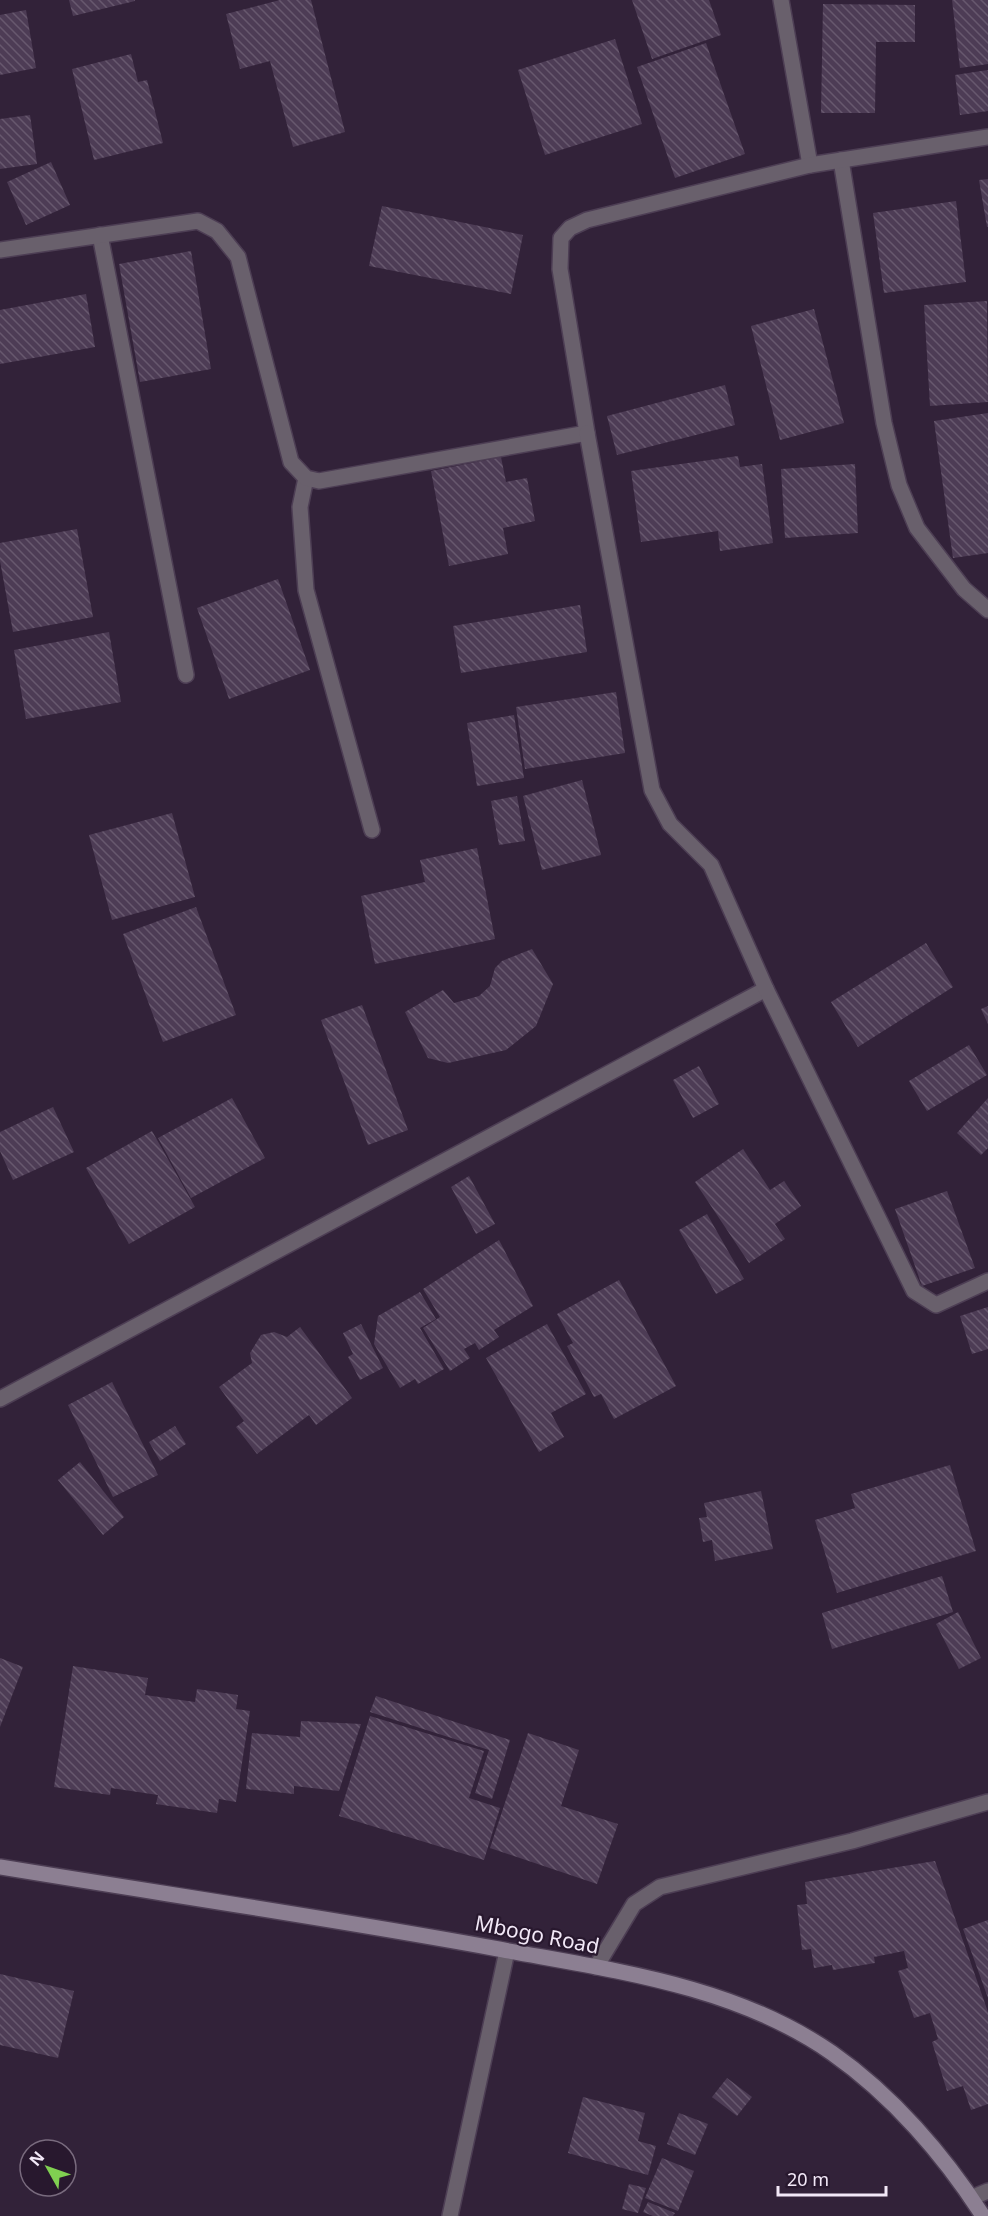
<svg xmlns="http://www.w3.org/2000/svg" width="988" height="2216" font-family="'Noto Sans',sans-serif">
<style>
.building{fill:url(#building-back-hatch)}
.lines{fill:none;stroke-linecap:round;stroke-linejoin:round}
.service-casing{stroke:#4d3e54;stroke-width:18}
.minor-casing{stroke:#4d3e54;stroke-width:18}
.secondary-casing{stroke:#4d3e54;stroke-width:18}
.service{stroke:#69606c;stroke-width:15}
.minor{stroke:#69606c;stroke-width:15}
.secondary{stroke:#8c7f92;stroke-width:15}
.labels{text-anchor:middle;stroke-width:4.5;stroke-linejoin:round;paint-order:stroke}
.street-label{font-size:21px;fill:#f2e8f7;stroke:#28182e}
</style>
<defs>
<pattern id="building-back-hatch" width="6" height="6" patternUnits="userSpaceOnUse" patternTransform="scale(1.5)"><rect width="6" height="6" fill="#4d3c55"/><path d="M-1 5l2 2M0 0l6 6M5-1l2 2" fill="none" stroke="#67586e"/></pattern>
</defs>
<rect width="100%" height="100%" fill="#322239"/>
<!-- building -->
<g class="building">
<path d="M69 0H135V1L73 16Z"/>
<path d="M280 0H311L345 132 293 147 270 61 240 69 226 14Z"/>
<path d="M632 0H709L721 35 652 59Z"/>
<path d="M952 0H988V64L960 68Z"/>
<path d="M823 4 915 5V42H876L875 113H821Z"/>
<path d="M26 10 36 68 0 75V15Z"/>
<path d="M615 39 642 124 545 155 518 70Z"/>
<path d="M706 43 745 154 675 178 637 67Z"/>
<path d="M131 54 138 82 147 80 163 143 94 160 72 69Z"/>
<path d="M988 70V111L960 115 955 75Z"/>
<path d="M30 115 37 164 0 169V119Z"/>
<path d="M51 162 70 205 26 225 7 182Z"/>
<path d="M988 179V227H987L979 180Z"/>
<path d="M956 201 966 282 884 293 873 213Z"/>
<path d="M382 206 523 235 511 294 369 266Z"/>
<path d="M191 251 211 369 140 382 119 264Z"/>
<path d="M86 294 95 347 0 364V310Z"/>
<path d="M987 301 988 402 930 406 924 305Z"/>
<path d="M814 309 844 423 780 440 751 326Z"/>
<path d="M725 385 735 425 617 455 607 416Z"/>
<path d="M988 413V553L953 558 934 421Z"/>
<path d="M738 456 740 467 762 464 773 543 720 551 718 531 641 542 631 471Z"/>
<path d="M501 457 506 482 527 478 535 521 503 528 508 554 449 566 431 471Z"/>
<path d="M855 464 858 533 785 538 781 469Z"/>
<path d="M77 529 93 617 13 632 0 561V543Z"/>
<path d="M278 579 310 670 229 699 197 608Z"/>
<path d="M580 605 587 652 461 673 453 626Z"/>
<path d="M109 632 121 702 26 719 14 650Z"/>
<path d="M616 692 625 753 525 769 516 707Z"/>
<path d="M514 715 524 778 477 786 467 723Z"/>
<path d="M582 780 601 855 542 870 523 796Z"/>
<path d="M517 796 525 841 499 845 491 801Z"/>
<path d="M172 813 195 897 112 920 89 835Z"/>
<path d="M477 848 495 939 375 964 361 896 425 882 420 860Z"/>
<path d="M196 907 236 1015 163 1042 123 934Z"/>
<path d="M926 943 953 987 858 1047 831 1002Z"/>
<path d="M532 949 553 984 536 1026 506 1050 448 1063 428 1058 405 1012 443 990 454 1003 479 996 490 986 495 968 502 961Z"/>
<path d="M362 1005 408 1130 368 1145 321 1020Z"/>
<path d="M988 1006V1024L981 1009Z"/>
<path d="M969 1045 987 1075 927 1111 909 1081Z"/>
<path d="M699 1066 719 1104 693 1118 673 1080Z"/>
<path d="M232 1098 265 1158 191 1198 158 1138Z"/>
<path d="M988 1098V1148L981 1155 957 1133Z"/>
<path d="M53 1107 74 1152 13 1180 0 1151V1132Z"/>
<path d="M152 1131 195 1207 129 1244 86 1168Z"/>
<path d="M743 1149 770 1190 784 1181 801 1206 775 1224 785 1239 749 1263 695 1182Z"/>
<path d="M469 1176 495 1224 476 1234 451 1187Z"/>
<path d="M947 1191 975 1268 922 1286 895 1209Z"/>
<path d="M707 1214 744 1279 716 1294 679 1230Z"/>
<path d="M499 1240 533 1306 494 1330 499 1337 479 1350 475 1343 464 1349 470 1358 450 1371 423 1328 440 1317 423 1289Z"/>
<path d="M619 1280 676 1386 614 1419 601 1394 594 1397 567 1346 573 1343 557 1314Z"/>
<path d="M420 1292 436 1319 420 1328 444 1369 418 1384 415 1379 400 1388 374 1344 378 1316Z"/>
<path d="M988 1307V1349L972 1354 960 1316Z"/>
<path d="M361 1324 383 1368 360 1380 348 1357 353 1354 343 1333Z"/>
<path d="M547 1324 586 1394 551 1413 564 1437 539 1452 486 1358Z"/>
<path d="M300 1327 352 1398 316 1425 309 1415 257 1454 236 1427 244 1421 219 1387 252 1363 250 1353 261 1335 274 1332 287 1337Z"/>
<path d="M112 1382 158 1475 113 1497 68 1405Z"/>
<path d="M175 1426 186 1444 160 1461 149 1442Z"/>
<path d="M80 1462 124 1517 103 1535 58 1480Z"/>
<path d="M950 1465 976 1551 837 1593 815 1520 855 1508 851 1494Z"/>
<path d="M761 1491 773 1549 715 1561 712 1540 703 1542 699 1518 707 1517 704 1503Z"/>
<path d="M942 1576 953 1612 832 1649 822 1613Z"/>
<path d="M958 1612 981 1658 959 1669 936 1624Z"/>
<path d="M0 1658 23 1667 0 1727Z"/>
<path d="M73 1666 148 1678 145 1695 195 1702 197 1689 238 1695 236 1709 250 1711 236 1802 219 1799 217 1813 156 1804 158 1795 111 1788 110 1795 54 1787Z"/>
<path d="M376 1696 510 1740 492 1799 475 1793 489 1750 370 1712Z"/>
<path d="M370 1716 484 1751 469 1798 500 1808 484 1860 339 1816Z"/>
<path d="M301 1721 361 1724 339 1791 294 1786V1794L246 1789 252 1733 300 1737Z"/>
<path d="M528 1733 579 1750 561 1806 618 1824 597 1884 490 1848Z"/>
<path d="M935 1861 988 2012V2104L971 2110 963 2086 947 2091 932 2042 938 2039 930 2013 914 2018 898 1971 908 1968 904 1951 874 1957 875 1963 833 1970 832 1965 814 1968 811 1949 802 1950 797 1905 807 1904 805 1882Z"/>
<path d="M988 1920V1998L963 1929Z"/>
<path d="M0 1974 74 1991 58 2058 0 2045Z"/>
<path d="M727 2078 752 2097 737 2116 712 2097Z"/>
<path d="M583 2097 645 2113 638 2141 656 2146 648 2175 568 2153Z"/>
<path d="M679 2113 708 2124 695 2155 667 2144Z"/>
<path d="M662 2158 694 2171 678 2211 645 2198Z"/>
<path d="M629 2184 646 2188 638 2213 622 2209Z"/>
<path d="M648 2202 675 2213 673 2216H653L643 2212Z"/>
</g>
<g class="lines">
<defs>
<g id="service">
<path d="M306 478 300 507 306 590 372 830"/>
<path d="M0 1399 766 989"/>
</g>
<g id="minor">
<path d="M781 0 810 165"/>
<path d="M841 160 884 423 899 485 917 528 964 589 988 610"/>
<path d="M100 235 186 675"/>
<path d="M0 250 198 221 217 231 238 257 291 462 306 478 319 481 587 433 560 269 561 238 570 228 587 220 810 165 988 137"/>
<path d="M587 433 652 790 670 824 711 865 766 989 914 1291 936 1305 988 1281"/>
<path d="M596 1967 634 1904 660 1887 852 1841 988 1802"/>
<path d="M971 2198 988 2191"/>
<path d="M450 2216 507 1951"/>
</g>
<path id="secondary" d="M0 1867C164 1894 329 1918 493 1948 609 1970 733 1984 832 2053 892 2095 944 2155 983 2216"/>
</defs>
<!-- service casing -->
<use href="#service" class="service-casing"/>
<!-- minor casing -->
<use href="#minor" class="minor-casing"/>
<!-- secondary casing -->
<use href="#secondary" class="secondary-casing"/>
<!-- service -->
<use href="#service" class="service"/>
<!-- minor -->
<use href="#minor" class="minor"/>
<!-- secondary -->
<use href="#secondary" class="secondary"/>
</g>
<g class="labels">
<!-- street labels -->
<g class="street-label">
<text transform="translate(537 1935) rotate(11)" y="7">Mbogo Road</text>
</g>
</g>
<!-- north arrow -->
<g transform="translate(48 2168) rotate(310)"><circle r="28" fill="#28182e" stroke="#796b7e" stroke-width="1.5"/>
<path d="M0-4.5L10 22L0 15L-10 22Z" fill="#80d051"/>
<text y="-9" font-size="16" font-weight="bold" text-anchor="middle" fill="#f2e8f7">N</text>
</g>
<!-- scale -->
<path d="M778 2186v9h108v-9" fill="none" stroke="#f2e8f7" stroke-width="3"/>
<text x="787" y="2186" font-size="18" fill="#f2e8f7" stroke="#28182e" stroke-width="4.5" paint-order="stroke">20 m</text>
</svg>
